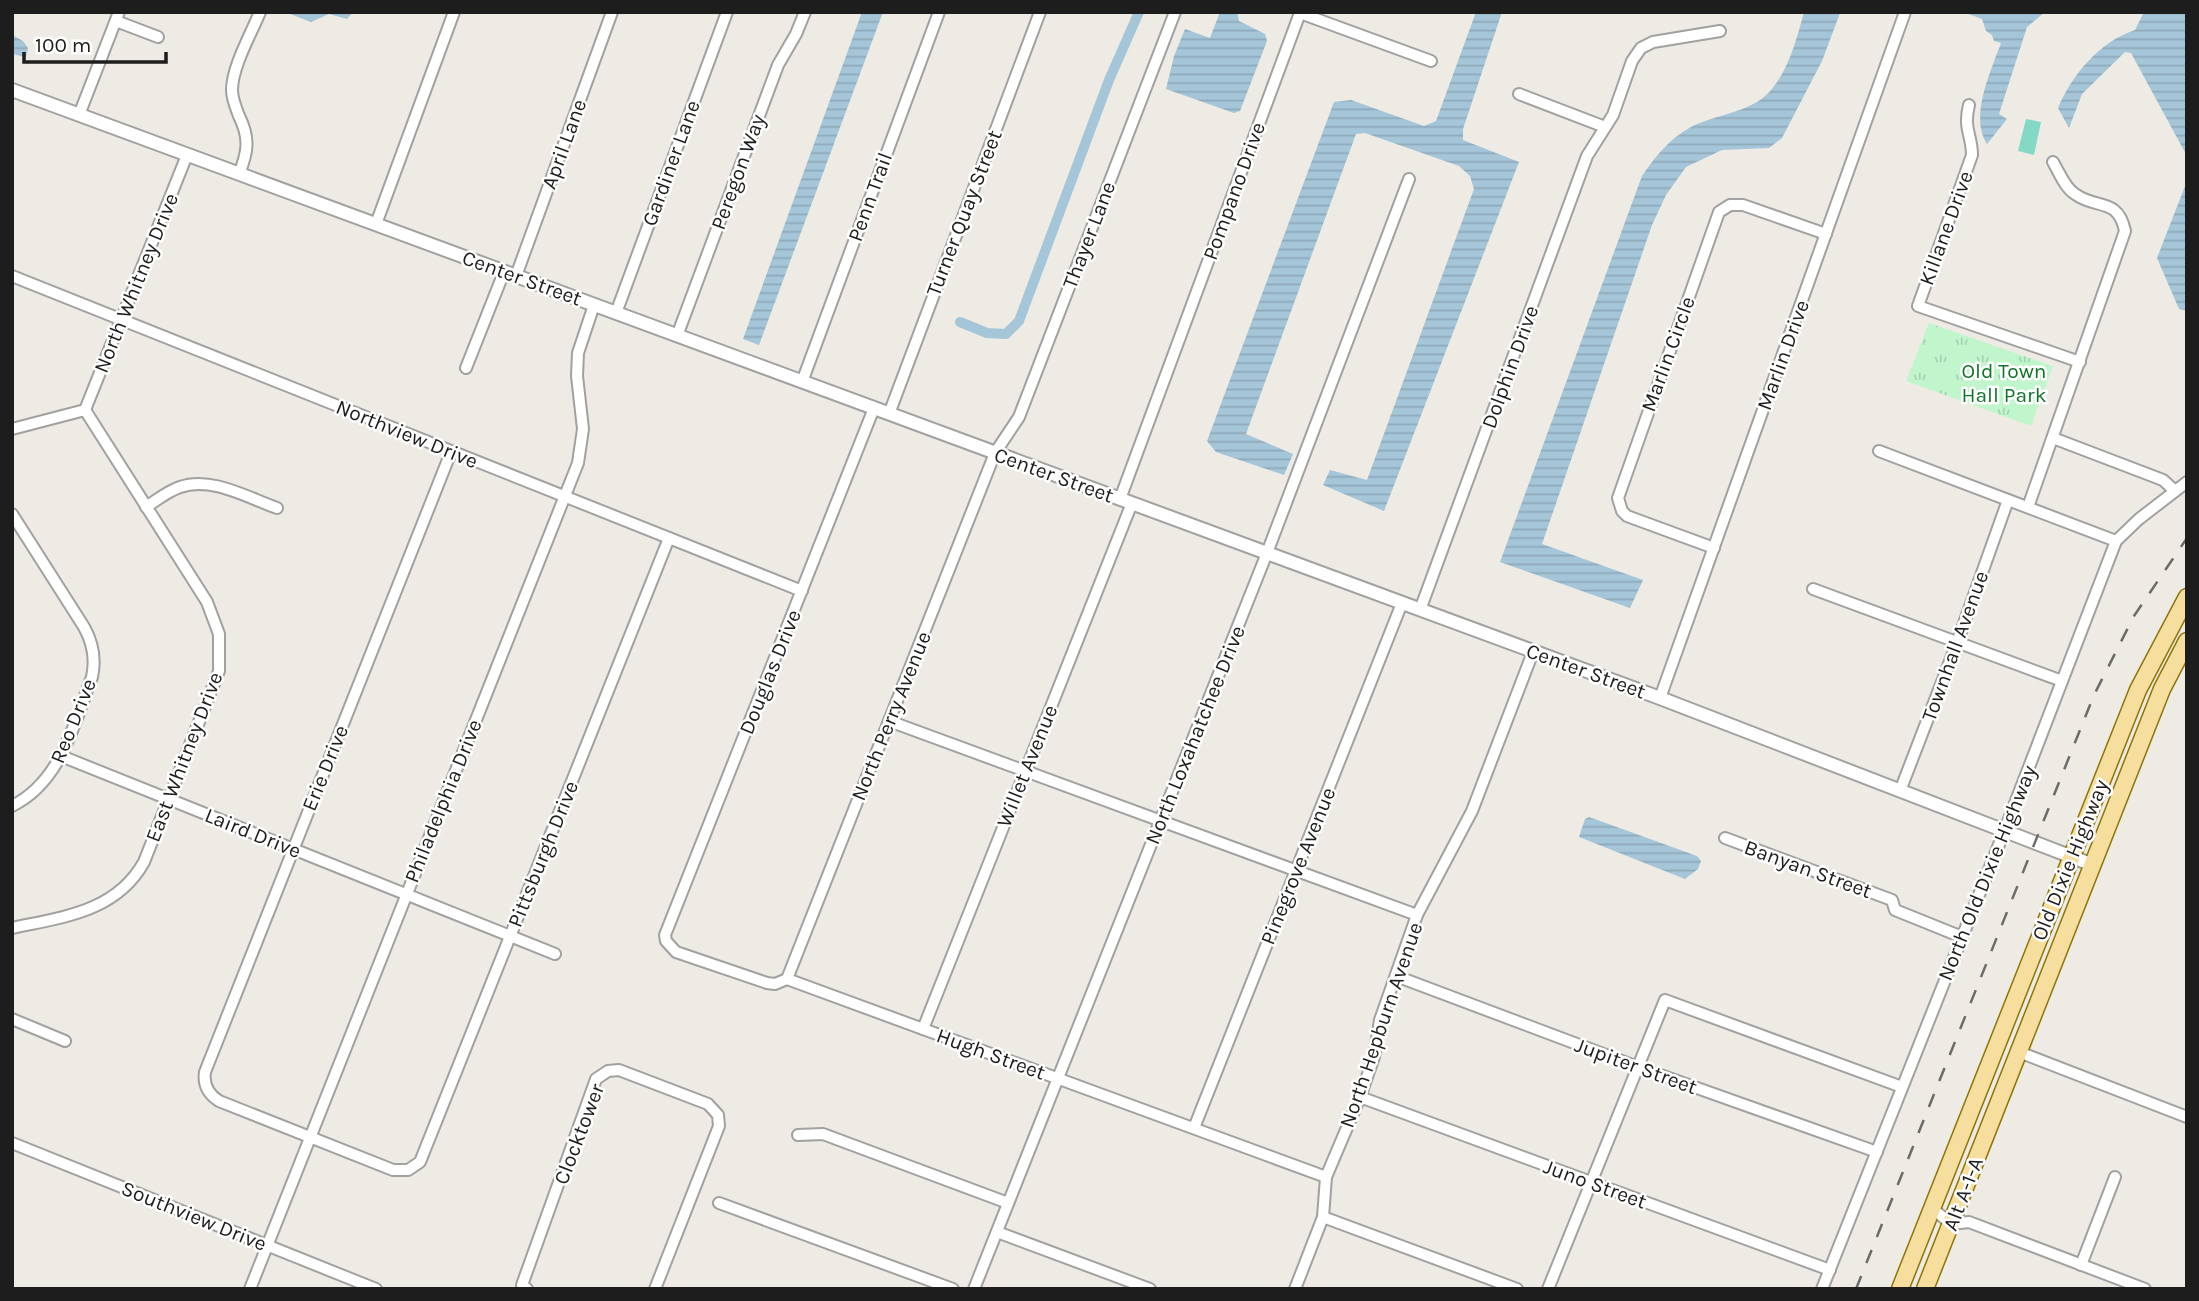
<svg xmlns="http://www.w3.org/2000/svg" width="2199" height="1301" font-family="Karla,sans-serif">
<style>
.park{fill:url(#park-tufts)}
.pitch{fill:#84d9c5}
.water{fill:url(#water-rules)}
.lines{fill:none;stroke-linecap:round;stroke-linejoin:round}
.canal{stroke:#a5c5d9;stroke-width:10}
.minor-casing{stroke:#a1a1a1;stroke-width:14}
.tertiary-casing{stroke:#a1a1a1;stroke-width:16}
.primary-casing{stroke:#8d7508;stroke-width:19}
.minor{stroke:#fff;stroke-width:10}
.tertiary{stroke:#fff;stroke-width:12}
.primary{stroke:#f6de9f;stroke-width:16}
.rail{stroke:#6b6b6b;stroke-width:2.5;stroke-dasharray:14 14;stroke-linecap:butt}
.labels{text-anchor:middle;stroke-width:5;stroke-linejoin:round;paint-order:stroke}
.street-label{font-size:21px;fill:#1d1d1d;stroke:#fff}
.park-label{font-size:21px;fill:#117428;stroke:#fff}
</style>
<defs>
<pattern id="park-tufts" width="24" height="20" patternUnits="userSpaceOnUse" patternTransform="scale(1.75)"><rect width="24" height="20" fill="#c1f6cd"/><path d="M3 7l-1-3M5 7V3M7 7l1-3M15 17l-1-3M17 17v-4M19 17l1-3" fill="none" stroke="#a5d2b0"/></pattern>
<pattern id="water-rules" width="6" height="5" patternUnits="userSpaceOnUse" patternTransform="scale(1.75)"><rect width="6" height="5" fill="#a5c5d9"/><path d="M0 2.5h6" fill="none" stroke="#8ea9ba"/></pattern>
</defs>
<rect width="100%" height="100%" fill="#edebe3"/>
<!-- park -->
<path class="park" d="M1929 323 2053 366 2031 426 1906 381Z"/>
<!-- pitch -->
<path class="pitch" d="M2026 119 2041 122 2034 155 2018 151Z"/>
<!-- water -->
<g class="water">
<path d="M285 12H353L347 19 329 14 311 22Z"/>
<path d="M862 12H883L759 345 743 339Z"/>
<path d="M1220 12H1237L1239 21 1265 34 1267 41 1240 111 1234 113 1166 89 1174 56 1185 29 1210 38Z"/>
<path d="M1476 12H1502L1463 129V140L1519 162 1384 511 1323 485 1330 470 1367 480 1474 189 1470 176 1459 166 1365 133 1356 134 1246 434 1293 454 1284 475 1216 452 1207 441 1334 102 1351 100 1424 126 1436 121Z"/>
<path d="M1804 12 1840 13 1822 61 1782 138 1769 148 1722 150 1686 167 1666 195 1652 225 1542 544 1643 580 1630 608 1500 562 1642 176C1655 157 1669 139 1691 127 1712 116 1737 114 1757 102 1785 85 1796 42 1804 12Z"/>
<path d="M1963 12H2045L2027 27 1999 114 2007 119 1987 144C1969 117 1991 71 2001 43L1994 41 1992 35 1986 31 1982 19Z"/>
<path d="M2144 12H2187V156L2131 53 2125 52 2082 94 2069 128 2058 108C2072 75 2099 42 2135 30Z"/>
<path d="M12 35 23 41 28 48 26 57 12 54Z"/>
<path d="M2187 181V311L2179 309 2157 258Z"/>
<path d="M1589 817 1697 856 1701 861 1698 869 1685 879 1579 837 1585 819Z"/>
</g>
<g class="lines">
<!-- canal -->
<path class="canal" d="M960 322 987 333 1006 334 1019 321 1109 80 1139 12"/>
<defs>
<g id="minor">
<path d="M116 21 158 37"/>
<path d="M1519 94 1605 127"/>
<path d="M1969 105C1963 129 1972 135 1972 155L1918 306 2080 362"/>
<path d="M79 115 119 12"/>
<path d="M239 174C248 152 250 138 239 116 236 108 232 99 232 90 232 67 251 34 260 12"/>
<path d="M376 224 454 12"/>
<path d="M12 276 802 591"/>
<path d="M516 276 612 12"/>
<path d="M616 313 727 12"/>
<path d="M677 336 778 65 796 34 805 12"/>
<path d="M466 368 504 272"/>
<path d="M802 382 939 12"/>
<path d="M874 408 665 935 666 941 676 952 767 983 775 984 787 979 1326 1177"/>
<path d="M85 410 187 155"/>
<path d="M889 414 1040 12"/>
<path d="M12 429 85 410"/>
<path d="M2053 438 2163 480 2175 491"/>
<path d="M1879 451 2116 541"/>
<path d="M451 452 205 1072C203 1085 208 1094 219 1101L393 1170H408L420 1162 669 538"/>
<path d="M1120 499 1300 13 1431 61"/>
<path d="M146 507C157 500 168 491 180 487 212 476 248 498 277 508"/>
<path d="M2028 507 2125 231C2118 197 2097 210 2075 194 2065 188 2059 172 2053 162"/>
<path d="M12 514 84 627C93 643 96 659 92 677 74 724 61 782 12 806"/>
<path d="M1714 548 1627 516 1622 511 1618 498 1719 212 1730 205H1743L1826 234"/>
<path d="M1813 589 2062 681"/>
<path d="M1420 610 1587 156 1613 115 1632 61 1641 48 1653 42 1720 31"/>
<path d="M1660 698 1905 12"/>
<path d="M889 721 1417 915"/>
<path d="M61 756 555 954"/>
<path d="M1900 791 1957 643 2008 500"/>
<path d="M1725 838 1892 900 1895 910 1962 937"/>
<path d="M12 928C63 917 116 912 144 862L219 671V634L207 602 85 410"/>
<path d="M1396 976 1638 1067 1877 1152"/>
<path d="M787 979 995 453 1019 417 1175 12"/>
<path d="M12 1019 65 1041"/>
<path d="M923 1029 1132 503"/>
<path d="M2019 1052 2187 1117"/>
<path d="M1360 1097 1830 1270"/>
<path d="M1194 1128 1402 603"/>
<path d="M798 1135 823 1134 1008 1203"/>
<path d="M12 1143 376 1289"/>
<path d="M719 1203 953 1289"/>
<path d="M1932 1208 1951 1224 1969 1222 2145 1289"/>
<path d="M1323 1217 1517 1289"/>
<path d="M997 1232 1150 1289"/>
<path d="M2081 1265 2115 1177"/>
<path d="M250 1289 578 463 583 429 577 376 578 353 594 305"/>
<path d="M527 1289 522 1285 596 1079 608 1071 619 1070 708 1104 718 1115 719 1126 655 1289"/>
<path d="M974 1289 1267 553 1409 179"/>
<path d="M1295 1289 1323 1217 1326 1177 1360 1097 1374 1057 1380 1020 1417 915 1472 811 1533 652"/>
<path d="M1548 1289 1665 1000 1902 1087"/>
<path d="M1822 1289 2004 832 2116 541 2139 519 2187 482"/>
</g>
<path id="tertiary" d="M12 90 1660 698 2093 865"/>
<g id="primary">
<path d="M1900 1289 2138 690 2187 597"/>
<path d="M1925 1289 2162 689 2187 641"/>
</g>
</defs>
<!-- minor casing -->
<use href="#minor" class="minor-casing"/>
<!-- tertiary casing -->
<use href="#tertiary" class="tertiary-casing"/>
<!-- primary casing -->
<use href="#primary" class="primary-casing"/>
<!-- minor -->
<use href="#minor" class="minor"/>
<!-- tertiary -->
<use href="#tertiary" class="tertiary"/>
<!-- primary -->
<use href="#primary" class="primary"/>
<!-- rail -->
<path class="rail" d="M1856 1289 2094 695 2134 616 2187 538"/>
</g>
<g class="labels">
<!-- street labels -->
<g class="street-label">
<text transform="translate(564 144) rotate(-70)" y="7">April Lane</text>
<text transform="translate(671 163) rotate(-70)" y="7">Gardiner Lane</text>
<text transform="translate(738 172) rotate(-70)" y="7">Peregon Way</text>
<text transform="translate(1234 191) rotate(-70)" y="7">Pompano Drive</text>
<text transform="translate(870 197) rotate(-70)" y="7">Penn Trail</text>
<text transform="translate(964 213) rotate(-69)" y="7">Turner Quay Street</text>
<text transform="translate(1946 228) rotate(-70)" y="7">Killane Drive</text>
<text transform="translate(1089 235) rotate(-69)" y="7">Thayer Lane</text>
<text transform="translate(522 278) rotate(20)" y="7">Center Street</text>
<text transform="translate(136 283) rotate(-68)" y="7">North Whitney Drive</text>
<text transform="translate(1668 354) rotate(-70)" y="7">Marlin Circle</text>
<text transform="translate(1783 355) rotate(-70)" y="7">Marlin Drive</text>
<text transform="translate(1510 367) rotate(-70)" y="7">Dolphin Drive</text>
<text transform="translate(407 434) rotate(22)" y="7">Northview Drive</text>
<text transform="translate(1054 475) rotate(20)" y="7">Center Street</text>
<text transform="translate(1955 646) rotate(-70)" y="7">Townhall Avenue</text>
<text transform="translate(1586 671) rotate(20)" y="7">Center Street</text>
<text transform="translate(770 672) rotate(-68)" y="7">Douglas Drive</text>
<text transform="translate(891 716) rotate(-68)" y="7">North Perry Avenue</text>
<text transform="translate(73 721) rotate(-68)" y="7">Reo Drive</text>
<text transform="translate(1195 735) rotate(-68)" y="7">North Loxahatchee Drive</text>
<text transform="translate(184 757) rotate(-69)" y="7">East Whitney Drive</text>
<text transform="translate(1027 766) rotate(-68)" y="7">Willet Avenue</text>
<text transform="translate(325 768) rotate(-68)" y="7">Erie Drive</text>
<text transform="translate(443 801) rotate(-68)" y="7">Philadelphia Drive</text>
<text transform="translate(253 833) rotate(22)" y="7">Laird Drive</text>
<text transform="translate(543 854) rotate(-68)" y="7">Pittsburgh Drive</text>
<text transform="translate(2070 860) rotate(-68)" y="7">Old Dixie Highway</text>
<text transform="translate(1298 866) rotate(-68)" y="7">Pinegrove Avenue</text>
<text transform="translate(1808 869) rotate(20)" y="7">Banyan Street</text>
<text transform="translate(1987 873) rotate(-68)" y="7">North Old Dixie Highway</text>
<text transform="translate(1381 1025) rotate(-71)" y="7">North Hepburn Avenue</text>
<text transform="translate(991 1054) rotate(20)" y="7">Hugh Street</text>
<text transform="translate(1636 1066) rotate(20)" y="7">Jupiter Street</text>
<text transform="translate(579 1134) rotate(-69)" y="7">Clocktower</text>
<text transform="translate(1595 1184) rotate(20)" y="7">Juno Street</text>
<text transform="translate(1963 1194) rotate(-69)" y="7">Alt A-1-A</text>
<text transform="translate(194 1216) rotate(22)" y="7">Southview Drive</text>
</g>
<!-- park labels -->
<g class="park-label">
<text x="2004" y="378">Old Town<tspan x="2004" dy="24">Hall Park</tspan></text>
</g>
</g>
<!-- border -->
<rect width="2199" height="1301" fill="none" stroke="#1d1d1d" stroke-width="28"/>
<!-- scale -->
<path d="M24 52v10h142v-10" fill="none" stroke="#1d1d1d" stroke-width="3.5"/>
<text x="35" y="52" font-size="21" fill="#1d1d1d" stroke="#ffffff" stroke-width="5" paint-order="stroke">100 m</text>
</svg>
